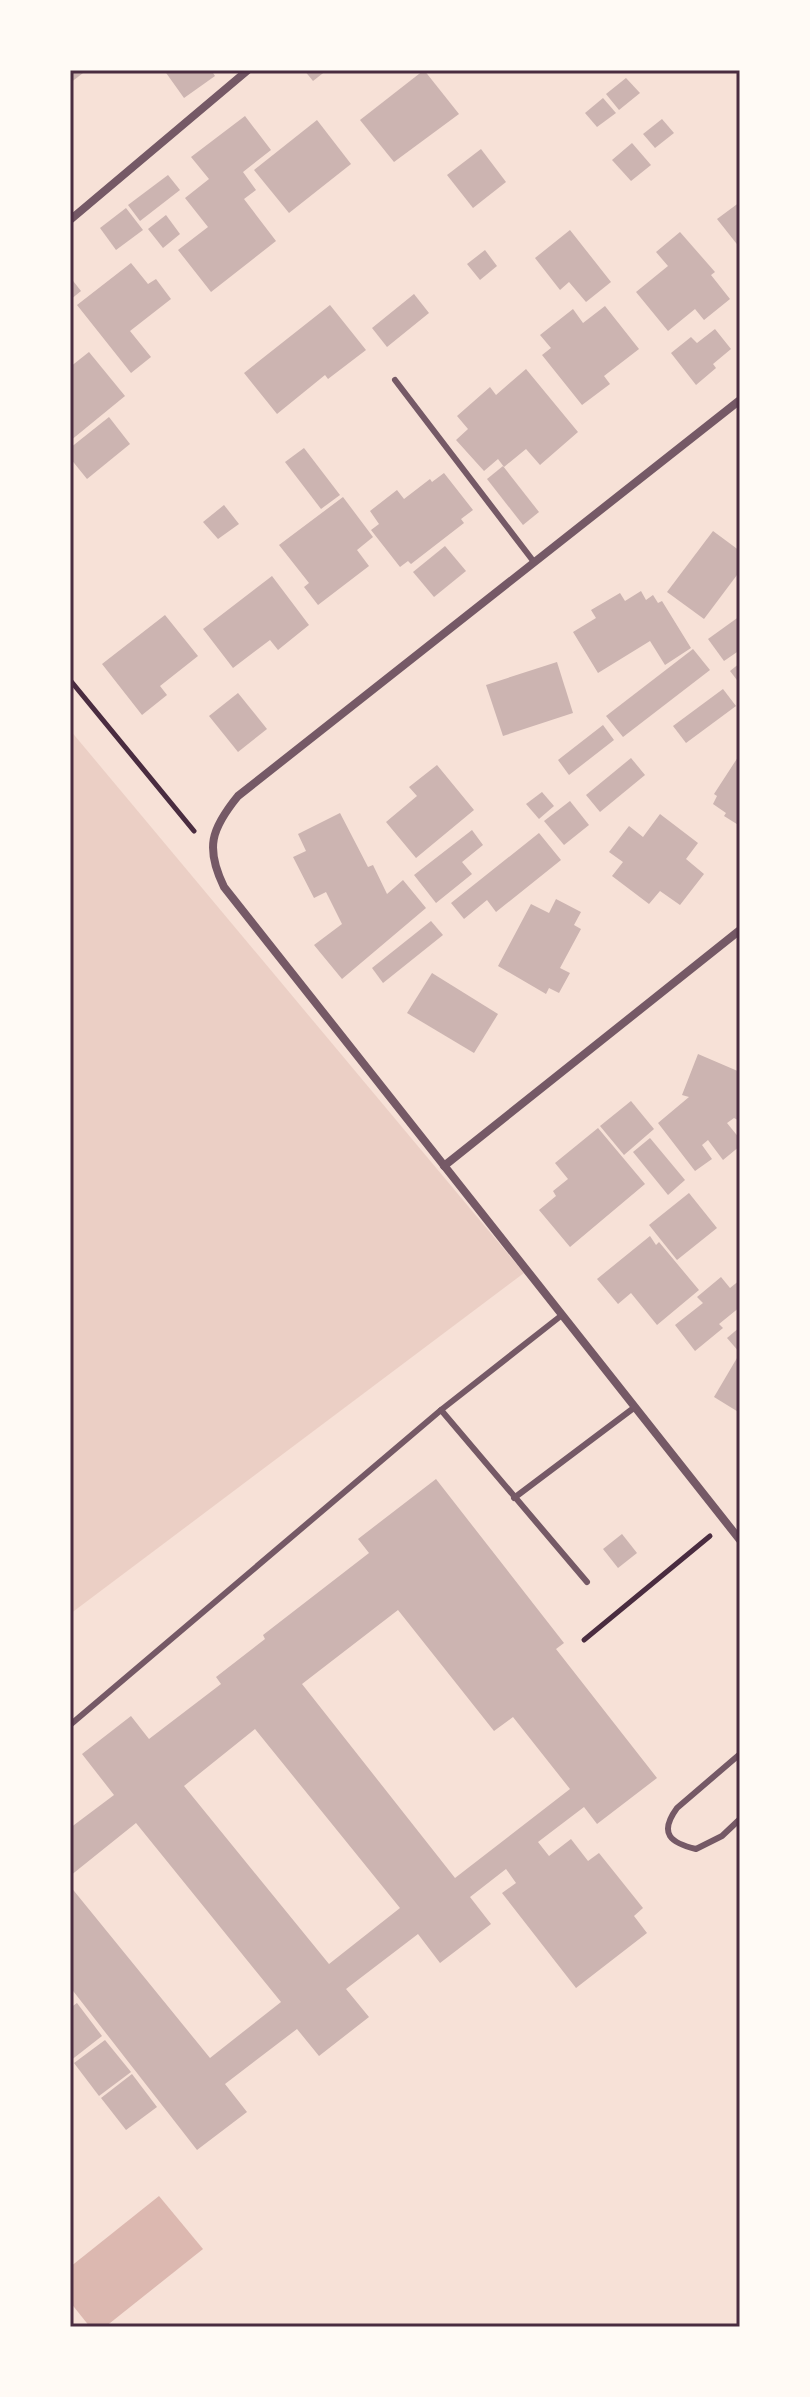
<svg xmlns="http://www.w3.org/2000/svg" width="810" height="2397" font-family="Commissioner,sans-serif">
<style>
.green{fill:#ebcfc5}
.water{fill:#dcb8b0}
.building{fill:#ccb4b1;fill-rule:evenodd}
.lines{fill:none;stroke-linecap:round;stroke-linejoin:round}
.path{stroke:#4a2c40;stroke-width:5}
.service{stroke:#755966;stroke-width:6}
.minor{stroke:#755966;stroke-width:8}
.neatline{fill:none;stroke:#4a2c40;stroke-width:3}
</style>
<rect width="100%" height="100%" fill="#f7e1d7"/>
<!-- green -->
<path class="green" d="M70 730 524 1273 70 1614Z"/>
<!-- water -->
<path class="water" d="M159 2196 203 2249 105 2327H90L70 2302V2267Z"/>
<!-- building -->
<g class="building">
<path d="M70 70H87L70 83Z"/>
<path d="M164 70H211L215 76 184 98Z"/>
<path d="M304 70H327L313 81Z"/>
<path d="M424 70 459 114 394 162 360 120Z"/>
<path d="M626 78 640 93 619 110 606 94Z"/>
<path d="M603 98 616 113 597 127 585 113Z"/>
<path d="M245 116 271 150 243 172 256 190 244 199 276 241 211 292 178 250 208 227 185 198 209 179 191 157Z"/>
<path d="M662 119 674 133 655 148 643 134Z"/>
<path d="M317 120 351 164 289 213 254 170Z"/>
<path d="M632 143 651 165 631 181 612 160Z"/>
<path d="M481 149 506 182 473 208 447 175Z"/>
<path d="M168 175 180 190 140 221 128 205Z"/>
<path d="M740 202V248L717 219Z"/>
<path d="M126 208 143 230 116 250 100 228Z"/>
<path d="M166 215 180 234 163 248 148 229Z"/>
<path d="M570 230 611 282 586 302 569 282 560 290 535 258Z"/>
<path d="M680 232 715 272 711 275 730 299 704 320 695 309 668 331 636 292 668 266 656 252Z"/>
<path d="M485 250 497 266 480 280 467 264Z"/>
<path d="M131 263 148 284 156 279 171 299 130 331 151 357 131 373 77 305Z"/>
<path d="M70 277 81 291 70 300Z"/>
<path d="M414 294 429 313 387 347 372 328Z"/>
<path d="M330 305 366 350 328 379 325 375 277 414 244 373Z"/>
<path d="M605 306 639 349 604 376 610 384 582 405 542 355 551 348 540 335 573 309 583 323Z"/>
<path d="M715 329 731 349 713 364 716 368 696 385 671 353 691 337 697 343Z"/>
<path d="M89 352 125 396 70 441V367Z"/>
<path d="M526 369 578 432 540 465 526 449 504 467 498 459 484 471 456 440 468 429 457 416 490 387 496 395Z"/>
<path d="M109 417 130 444 87 479 70 458V448Z"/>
<path d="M304 448 340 495 321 509 285 462Z"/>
<path d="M503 466 539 512 523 525 487 479Z"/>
<path d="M444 473 473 510 461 519 464 523 411 564 408 561 400 567 371 530 379 524 370 511 397 490 404 499 430 479 432 482Z"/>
<path d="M343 497 373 537 357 550 369 566 318 605 304 587 309 583 279 545Z"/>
<path d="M224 505 239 524 218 539 203 522Z"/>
<path d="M713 531 740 551V571L704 619 667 592Z"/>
<path d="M445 546 466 571 434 597 413 572Z"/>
<path d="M272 576 309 625 278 650 270 640 233 668 203 629Z"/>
<path d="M641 591 646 600 653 595 658 603 662 601 691 648 665 665 650 641 598 673 573 632 596 618 591 610 620 593 625 601Z"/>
<path d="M165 615 198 656 160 686 167 695 142 715 102 664Z"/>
<path d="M740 616V650L724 661 708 639Z"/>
<path d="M693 649 710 670 623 737 606 716Z"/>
<path d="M557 662 573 713 503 736 486 685Z"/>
<path d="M740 663V684L730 671Z"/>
<path d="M723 689 736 706 686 743 673 726Z"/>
<path d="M238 693 267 729 238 752 209 716Z"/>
<path d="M603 725 614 740 569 775 558 760Z"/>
<path d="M740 754V826L724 816 726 813 713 804 717 796 714 794Z"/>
<path d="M631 758 645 775 600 812 586 795Z"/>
<path d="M437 765 474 810 416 858 386 822 417 796 409 787Z"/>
<path d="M542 792 554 806 539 819 526 804Z"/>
<path d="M570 801 589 825 564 845 544 821Z"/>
<path d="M340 813 368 867 373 865 387 894 403 880 426 908 342 979 314 945 342 924 326 892 314 898 293 857 306 851 298 834Z"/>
<path d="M660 814 698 843 686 859 704 874 680 905 660 891 649 904 612 876 623 862 609 852 629 826 643 837Z"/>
<path d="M472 830 483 845 462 862 472 874 436 903 414 875Z"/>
<path d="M539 833 561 860 496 912 487 900 464 919 451 903Z"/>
<path d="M556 899 581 912 574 925 581 929 560 968 570 973 559 993 549 988 546 994 498 966 531 904 549 913Z"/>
<path d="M431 921 443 935 383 983 372 968Z"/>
<path d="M432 973 498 1014 474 1053 407 1013Z"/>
<path d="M698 1054 740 1072V1121L734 1118 727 1123 740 1139V1146L723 1160 708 1140 702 1145 712 1159 695 1171 658 1123 689 1097 682 1095Z"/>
<path d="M631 1101 654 1129 624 1155 600 1126Z"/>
<path d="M598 1128 645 1184 570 1247 539 1210 556 1196 553 1191 568 1179 555 1163Z"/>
<path d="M650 1138 685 1180 668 1195 633 1152Z"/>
<path d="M689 1193 717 1228 677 1260 649 1225Z"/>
<path d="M650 1236 656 1245 659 1242 699 1290 657 1325 631 1293 618 1304 597 1279Z"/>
<path d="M721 1277 730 1288 740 1280V1307L719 1324 723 1328 695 1351 675 1325 703 1303 697 1297Z"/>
<path d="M740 1327V1353L727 1338Z"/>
<path d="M737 1358 740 1360V1413L714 1397Z"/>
<path d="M436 1479 564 1643 556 1649 657 1778 597 1824 584 1807 538 1842 549 1856 571 1839 588 1861 599 1853 643 1908 634 1916 647 1933 576 1988 502 1893 516 1883 506 1869 470 1897 491 1924 440 1963 418 1934 346 1989 369 2017 319 2056 297 2029 225 2084 247 2112 197 2150 70 1987V1886L210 2058 281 2002 136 1823 70 1876V1828L114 1795 82 1754 131 1716 149 1739 221 1684 216 1677 265 1639 263 1635 369 1553 358 1539ZM398 1610 494 1731 513 1717 570 1789 455 1878 302 1684ZM255 1729 400 1908 329 1964 184 1786Z"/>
<path d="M622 1534 637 1553 618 1568 603 1549Z"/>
<path d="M77 2003 102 2036 70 2061V2008Z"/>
<path d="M105 2040 131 2072 99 2096 74 2063Z"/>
<path d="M132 2074 157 2107 126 2130 101 2098Z"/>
</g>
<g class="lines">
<!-- path -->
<g class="path">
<path d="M70 680 194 831"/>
<path d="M584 1640 710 1536"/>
</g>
<!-- service -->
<g class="service">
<path d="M395 380 534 562"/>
<path d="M562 1315 441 1410 587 1582"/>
<path d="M514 1498 635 1407"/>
<path d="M70 1725 441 1410"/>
<path d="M740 1754 677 1808C658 1834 671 1843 696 1849L722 1836 740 1819"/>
</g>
<!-- minor -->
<g class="minor">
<path d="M70 220 248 70"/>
<path d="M740 400 238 796C211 829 205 848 224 887L740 1540"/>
<path d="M444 1166 740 930"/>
</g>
</g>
<!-- border -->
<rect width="810" height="2397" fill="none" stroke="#fffaf5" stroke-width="144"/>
<rect x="72" y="72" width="666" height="2253" class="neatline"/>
</svg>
